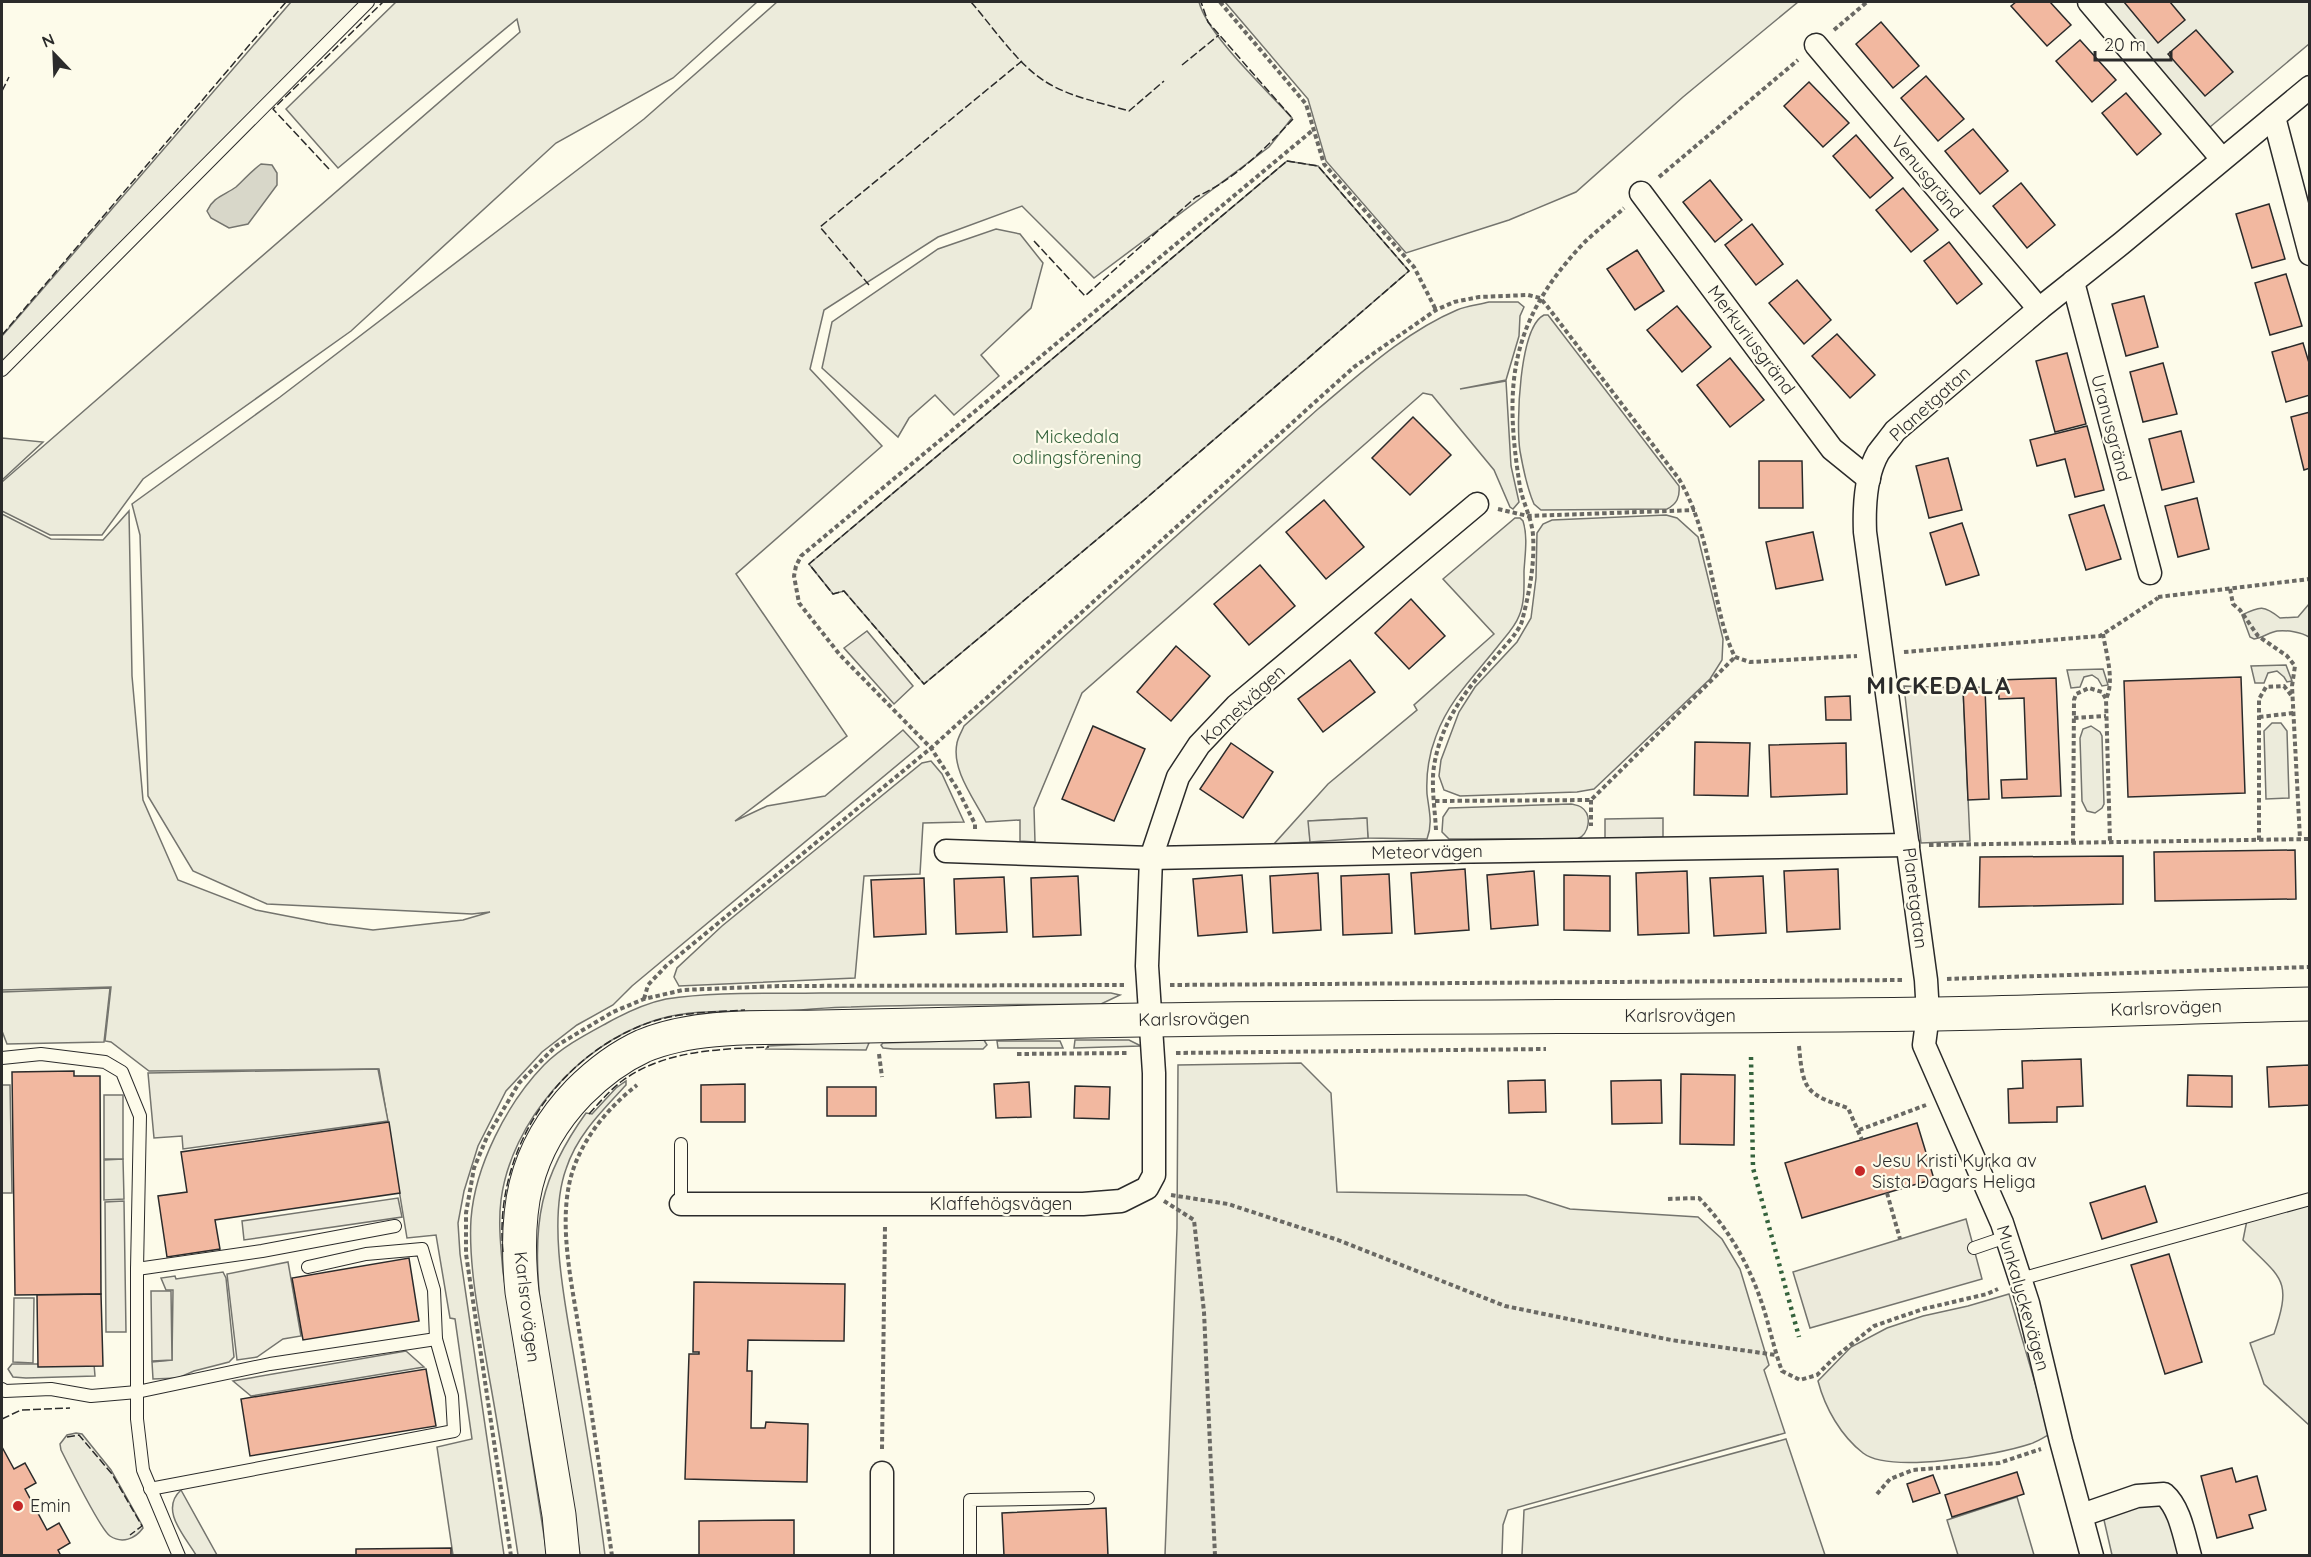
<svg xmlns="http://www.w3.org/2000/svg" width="2311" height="1557" font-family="Quicksand,sans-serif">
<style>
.green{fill:#ecebdb;stroke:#74746e;stroke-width:1.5}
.parking{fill:#eceadb;stroke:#74746e;stroke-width:1.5}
.water{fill:#d8d7c9;stroke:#74746e;stroke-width:1.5}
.building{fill:#f2b8a0;stroke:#2b2b2b;stroke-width:1.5}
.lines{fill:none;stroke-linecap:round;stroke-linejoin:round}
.lane-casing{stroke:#2b2b2b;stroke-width:14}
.street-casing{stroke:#2b2b2b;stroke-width:25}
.secondary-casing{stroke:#2b2b2b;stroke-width:35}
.path{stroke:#6a6964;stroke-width:4;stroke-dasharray:4.5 3;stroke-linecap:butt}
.lane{stroke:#fdfbea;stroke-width:12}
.street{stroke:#fdfbea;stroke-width:22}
.secondary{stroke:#fdfbea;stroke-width:33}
.hedge{stroke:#34623c;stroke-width:4.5;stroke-dasharray:3 4.5;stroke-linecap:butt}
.fence{stroke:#2b2b2b;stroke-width:1.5;stroke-dasharray:8 3;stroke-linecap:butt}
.poi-dot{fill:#c62828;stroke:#fdfbea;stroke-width:2}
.labels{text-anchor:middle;stroke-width:4.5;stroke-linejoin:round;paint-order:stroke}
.street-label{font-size:18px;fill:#2b2b2b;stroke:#fdfbea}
.park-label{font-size:18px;fill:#34623c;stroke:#fdfbea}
.poi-label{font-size:18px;fill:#2b2b2b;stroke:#fdfbea;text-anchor:start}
.district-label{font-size:24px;font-weight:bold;letter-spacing:1.5px;fill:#2b2b2b;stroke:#fdfbea}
</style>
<rect width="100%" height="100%" fill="#fdfbea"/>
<!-- green -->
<g class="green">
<path d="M291 2H360L2 362V336Z"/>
<path d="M396 2H757L673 78 556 143 351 331 143 479 102 535H50L2 511V482L520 32 517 19 338 168 286 109Z"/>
<path d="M777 2H1199C1208 36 1267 90 1292 118L1269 147 1094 278 1022 206 938 237 824 310 810 369 882 446 736 574 847 736 735 821 767 806 825 796 903 730 919 747 632 986 613 1005 577 1025 542 1052 506 1091 478 1146 464 1191 458 1223 460 1254 504 1555H453L437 1447 472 1439 455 1319 450 1318 436 1235 407 1238 379 1069 149 1071 111 1042 105 1041 111 987 2 990V514L51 539 103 540 129 511 132 676 143 800 178 880 256 910 328 924 373 930 463 920 490 912 472 914 267 904 193 871 148 796 140 535 132 504 280 397 644 119Z"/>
<path d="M1225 2H1224H1798L1683 97 1576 192 1509 220 1406 253 1326 161 1308 99Z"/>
<path d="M2102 2H2309V44L2210 127Z"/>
<path d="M1287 161 1318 166 1409 271 1143 501 924 684 844 591 833 594 809 564Z"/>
<path d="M996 229 1020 234 1043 263 1031 308 981 355 999 376 954 415 935 395 909 418 898 437 822 368 832 322 938 249Z"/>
<path d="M1489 302H1518L1524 307 1520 316 1519 336 1506 380 1460 389 1506 381 1511 466 1519 502 1513 509 1510 507 1494 470 1432 395 1423 393 1082 693 1034 808 1035 842 1020 841V820L986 822C975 800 951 770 957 743 958 737 962 731 964 726L1318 409C1361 373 1405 332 1457 310 1467 306 1478 305 1489 302Z"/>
<path d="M1544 315H1548L1679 486C1680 497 1677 504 1667 509L1541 510 1534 504C1527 488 1523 468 1520 451 1516 425 1519 327 1544 315Z"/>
<path d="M2 438 43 442 2 480Z"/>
<path d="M1666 515 1677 518 1698 537 1723 639 1722 660 1710 679 1594 789 1577 792 1460 796 1444 790 1439 776 1441 760 1459 712 1475 687 1517 642 1531 618 1536 578 1537 533 1543 524 1552 520Z"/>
<path d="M1515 518H1520L1523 521C1528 537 1525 554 1524 571 1524 586 1525 602 1519 616 1515 627 1505 637 1498 646 1475 675 1449 700 1436 736 1429 754 1426 775 1427 794 1429 811 1433 823 1427 839L1368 838 1366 818 1309 821 1310 842 1274 844 1328 784 1417 710 1414 705 1494 634 1443 579Z"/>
<path d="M2309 604V637C2301 632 2287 630 2277 631 2270 632 2262 638 2254 639L2250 637 2242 615C2260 606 2264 605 2280 618L2298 617Z"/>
<path d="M2286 665 2292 681 2287 682 2284 677 2277 671 2268 673 2264 683H2255L2251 666Z"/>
<path d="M2103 669 2108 685 2102 686 2098 679 2092 675 2084 677 2080 687 2071 688 2067 670Z"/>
<path d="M2272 723H2281L2287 731 2289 798 2266 799 2264 731Z"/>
<path d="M2091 726 2100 732 2102 736 2104 804 2102 808 2095 813 2087 811 2082 801 2080 738 2083 729Z"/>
<path d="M931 761 942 774 964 822 923 823 920 874 864 876 855 978 679 986 674 977 677 968 722 926 922 763Z"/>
<path d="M1571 804C1572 804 1580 806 1581 807 1593 815 1589 835 1577 839H1449L1442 832 1443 817 1449 808Z"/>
<path d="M110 988 104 1042 7 1044 2 1031V992Z"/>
<path d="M820 993H1111L1120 995 1101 1004C1018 1005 934 1004 851 1007 825 1007 800 1011 774 1011 734 1012 691 1008 653 1021 579 1045 511 1122 501 1200 498 1224 501 1248 503 1272L547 1555H518C509 1496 500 1436 489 1376 481 1328 468 1267 471 1219 475 1166 507 1103 544 1065 562 1047 585 1035 607 1023 625 1013 647 1003 666 999 717 991 769 994 820 993Z"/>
<path d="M984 1040 987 1045 983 1049H893L883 1048 881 1045 883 1043Z"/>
<path d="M1075 1040H1129L1141 1046 1074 1048Z"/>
<path d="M864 1041 869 1043 866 1050 766 1049 768 1046Z"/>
<path d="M997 1041H1060L1063 1048H998Z"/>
<path d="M1301 1063 1331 1093 1337 1192 1526 1195 1570 1209 1698 1217 1722 1239 1740 1269 1769 1365 1764 1370 1785 1433 1508 1510 1503 1525 1502 1555H1165L1177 1228 1178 1065Z"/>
<path d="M626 1081V1085C602 1111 577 1135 566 1169 547 1222 566 1308 575 1363 586 1427 597 1491 605 1555H580L540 1301C532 1223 540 1177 586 1113L592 1114 616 1088Z"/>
<path d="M123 1159 124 1199 104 1200V1160Z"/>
<path d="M2309 1203V1425L2264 1384 2250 1343 2274 1334C2293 1278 2281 1279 2243 1240L2247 1220Z"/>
<path d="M223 1272 226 1278 234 1357 229 1362 194 1371 178 1378 153 1379 152 1362 172 1360 173 1290H166L161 1278 175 1276 176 1279Z"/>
<path d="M2009 1294 2050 1434C2043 1438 2037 1442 2030 1444 1997 1455 1890 1474 1863 1453 1841 1436 1825 1408 1818 1381L1851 1347 1887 1328 1923 1316 1968 1306Z"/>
<path d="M12 1364H94L95 1376 26 1378 13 1377 8 1369Z"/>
<path d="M76 1433 82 1434 111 1470 142 1525 143 1528C135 1539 122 1544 110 1536 101 1530 68 1464 61 1450L60 1444 67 1435Z"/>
<path d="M1786 1439 1825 1555H1522L1524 1510Z"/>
<path d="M181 1490 217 1555H196C185 1536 159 1510 181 1490Z"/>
<path d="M2017 1497 2034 1555H1958L1947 1520Z"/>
<path d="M2159 1500 2169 1511 2183 1555H2112L2104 1520 2107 1510Z"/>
</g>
<!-- parking -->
<g class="parking">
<path d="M867 631 913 686 894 704 844 648Z"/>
<path d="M1904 686 1963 688 1970 841 1921 843Z"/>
<path d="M1367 818 1368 838 1310 842 1308 821Z"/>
<path d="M1663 818V837L1605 839V819Z"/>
<path d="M378 1069 388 1121 183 1149 182 1136 154 1138 148 1073Z"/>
<path d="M2 1085H10L12 1193H2Z"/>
<rect x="104" y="1095" width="19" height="64"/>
<path d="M398 1198 402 1217 244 1240 242 1221Z"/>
<path d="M124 1201 126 1332H106L105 1202Z"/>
<path d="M1966 1219 1982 1279 1810 1328 1793 1272Z"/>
<path d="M288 1262 301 1336 283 1339 257 1357 237 1360 227 1274Z"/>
<path d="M151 1291H171L172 1360 152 1361Z"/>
<path d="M14 1298H34L33 1363 13 1362Z"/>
<path d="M406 1351 424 1367 251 1396 233 1381Z"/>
</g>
<!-- water -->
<path class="water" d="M261 164 272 165 277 173V185L248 224 229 228 211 218 207 211C213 197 225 195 236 187 245 179 250 172 261 164Z"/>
<!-- building -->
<g class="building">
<path d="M2016 2H2050L2071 25 2047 46 2011 6Z"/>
<path d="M2124 2H2170L2185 20 2158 43Z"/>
<path d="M1881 22 1919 66 1893 88 1856 44Z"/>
<path d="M2196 30 2233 72 2205 96 2168 54Z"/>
<path d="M2080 40 2116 80 2092 102 2056 61Z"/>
<path d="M1926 76 1964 119 1938 141 1901 98Z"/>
<path d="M1809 82 1849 123 1823 147 1784 106Z"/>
<path d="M2126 93 2161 134 2137 155 2102 113Z"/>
<path d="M1973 129 2008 171 1980 194 1945 151Z"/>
<path d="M1856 135 1893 178 1870 198 1833 156Z"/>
<path d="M1710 180 1742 220 1715 242 1683 202Z"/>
<path d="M2021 183 2055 225 2027 248 1993 206Z"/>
<path d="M1903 188 1938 230 1911 252 1876 210Z"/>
<path d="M2269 204 2285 259 2252 268 2236 214Z"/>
<path d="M1752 224 1783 264 1756 285 1725 245Z"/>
<path d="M1949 242 1982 284 1957 304 1924 261Z"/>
<path d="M1637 250 1664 291 1635 310 1607 269Z"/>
<path d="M2286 274 2302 326 2270 335 2255 283Z"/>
<path d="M1797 280 1831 320 1804 344 1769 303Z"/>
<path d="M2144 296 2158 347 2126 356 2112 304Z"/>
<path d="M1677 306 1711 347 1682 372 1647 330Z"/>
<path d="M1837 334 1875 375 1850 398 1812 356Z"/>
<path d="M2303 343 2310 366V395L2286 402 2272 352Z"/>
<path d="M2067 353 2086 424 2055 432 2036 361Z"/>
<path d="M1730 358 1764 400 1730 427 1697 385Z"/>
<path d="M2163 363 2177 414 2143 422 2130 372Z"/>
<path d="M2310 412V468L2304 470 2291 417Z"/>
<path d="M1413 417 1451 455 1410 495 1372 458Z"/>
<path d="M2087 426 2104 490 2075 497 2065 459 2037 466 2030 440Z"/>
<path d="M2181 431 2194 482 2162 490 2149 439Z"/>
<path d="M1948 458 1962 510 1929 518 1916 466Z"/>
<path d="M1759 461H1802L1803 508H1759Z"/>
<path d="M2197 498 2209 549 2178 557 2165 506Z"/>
<path d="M1324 500 1364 547 1326 579 1286 532Z"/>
<path d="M2104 505 2121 559 2086 570 2069 515Z"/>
<path d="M1962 523 1979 575 1946 585 1930 533Z"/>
<path d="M1813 532 1823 580 1776 589 1766 542Z"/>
<path d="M1260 565 1295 606 1249 645 1214 604Z"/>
<path d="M1411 599 1445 636 1409 669 1375 633Z"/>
<path d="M1176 646 1210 676 1171 721 1137 692Z"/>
<path d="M1350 660 1375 692 1323 732 1298 699Z"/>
<path d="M2241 677 2245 793 2128 797 2124 681Z"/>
<path d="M2056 678 2061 796 2002 798 2001 780 2027 779 2024 698 1999 699 1998 680Z"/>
<path d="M1985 687 1989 799 1968 800 1963 688Z"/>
<path d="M1850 696 1851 720H1826L1825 697Z"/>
<path d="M1093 726 1145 749 1114 821 1062 799Z"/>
<path d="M1695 742 1750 743 1748 796 1694 795Z"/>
<path d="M1231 743 1273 772 1243 818 1200 789Z"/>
<path d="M1846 743 1847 794 1771 797 1769 745Z"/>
<path d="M2295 850 2296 899 2155 901 2154 852Z"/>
<path d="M2123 856V904L1979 907 1980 857Z"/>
<path d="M1465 869 1469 930 1415 934 1411 873Z"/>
<path d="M1838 869 1840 929 1787 932 1784 871Z"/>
<path d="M1534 871 1538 925 1491 929 1487 875Z"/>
<path d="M1687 871 1689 933 1638 935 1636 873Z"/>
<path d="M1318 873 1321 930 1273 933 1270 876Z"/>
<path d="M1389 874 1392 933 1343 935 1341 876Z"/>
<path d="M1242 875 1247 932 1198 936 1193 879Z"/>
<path d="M1564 875 1610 876V931L1564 930Z"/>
<path d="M1078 876 1081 935 1033 937 1031 878Z"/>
<path d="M1763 876 1766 933 1714 936 1710 878Z"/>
<path d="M1004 877 1007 932 956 934 954 879Z"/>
<path d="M924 878 926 934 874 937 871 880Z"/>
<path d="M2081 1059 2083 1106 2057 1107V1122L2009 1123 2008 1089 2023 1088 2022 1061Z"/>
<path d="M2310 1065V1105L2269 1107 2267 1067Z"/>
<path d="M74 1071V1076H100L101 1294 15 1295 12 1072Z"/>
<path d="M1681 1074 1735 1075 1734 1145 1680 1144Z"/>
<path d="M2188 1075 2232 1076V1107L2187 1106Z"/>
<path d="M1545 1080 1546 1112 1509 1113 1508 1081Z"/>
<path d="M1661 1080 1662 1123 1612 1124 1611 1081Z"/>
<path d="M1029 1082 1031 1117 996 1118 994 1084Z"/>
<path d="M745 1084V1122H701V1085Z"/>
<path d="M1075 1086 1110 1087 1109 1119 1074 1118Z"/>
<rect x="827" y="1087" width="49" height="29"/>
<path d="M389 1122 400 1193 215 1220 220 1249 167 1257 158 1196 187 1192 181 1152Z"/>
<path d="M1917 1123 1934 1179 1802 1218 1785 1163Z"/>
<path d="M2145 1186 2157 1222 2102 1239 2090 1203Z"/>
<path d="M2169 1254 2202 1362 2165 1374 2131 1265Z"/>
<path d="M409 1258 419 1321 303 1340 292 1278Z"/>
<path d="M694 1282 845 1284 844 1341 748 1340 747 1371H752L751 1428H765L766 1422 808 1424 807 1482 685 1479 689 1354H699V1352H693Z"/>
<path d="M101 1294 103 1366 38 1367 37 1295Z"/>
<path d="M426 1369 436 1426 250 1456 241 1399Z"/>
<path d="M2 1447 14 1469 25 1463 36 1483 25 1489 47 1530 59 1523 70 1543 58 1550 61 1556H2Z"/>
<path d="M2232 1468 2236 1482 2257 1476 2266 1510 2249 1515 2253 1528 2217 1538 2201 1476Z"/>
<path d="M2017 1472 2024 1494 1952 1517 1945 1495Z"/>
<path d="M1933 1475 1940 1493 1913 1502 1907 1484Z"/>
<path d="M1106 1508 1108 1556H1004L1002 1513Z"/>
<path d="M794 1520V1556H699V1521Z"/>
<path d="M451 1548V1556H356V1549Z"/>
</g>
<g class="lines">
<defs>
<g id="lane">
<path d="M2 370 368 2"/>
<path d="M2 1058 41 1054 105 1062 122 1072 140 1116 137 1269V1419L143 1470 179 1556"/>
<path d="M681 1204V1144"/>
<path d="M1974 1248 2006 1237"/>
<path d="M137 1269 262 1251 395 1226"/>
<path d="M2020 1279 2310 1199"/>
<path d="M2 1389 5 1391 51 1389 91 1396 137 1392 270 1364 436 1339"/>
<path d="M150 1489 454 1431 452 1396 436 1339 434 1290 422 1249 366 1254 308 1267"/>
<path d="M970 1556V1500L1088 1498"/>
</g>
<g id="street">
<path d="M2089 2 2222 159"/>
<path d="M1816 45 2039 309"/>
<path d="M2274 117 2310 254"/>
<path d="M1641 193 1832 449 1869 479"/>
<path d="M2073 282 2150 573"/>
<path d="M946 851 1151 858 1436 852 1908 845"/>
<path d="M681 1204H1083L1121 1201 1147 1188 1154 1175V1073L1147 966 1151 858 1178 777 1199 745 1236 706 1477 504"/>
<path d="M882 1473V1556"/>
<path d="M2082 1515 2137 1496 2164 1494C2180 1508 2184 1535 2190 1556"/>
<path d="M2092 1556 2061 1441 2028 1303 2002 1223 1924 1045 1928 1014 1926 980 1865 532C1864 507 1865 476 1878 453 1883 446 1890 438 1895 431L2039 309 2122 243 2310 87"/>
</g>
<path id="secondary" d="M563 1556 559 1515 522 1292C514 1213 522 1151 579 1092 598 1073 619 1057 643 1046 695 1024 763 1028 819 1027 891 1026 964 1024 1036 1022 1332 1015 1628 1018 1925 1014 2053 1012 2181 1007 2310 1004"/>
</defs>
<!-- lane casing -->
<use href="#lane" class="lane-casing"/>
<!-- street casing -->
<use href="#street" class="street-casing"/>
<!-- secondary casing -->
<use href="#secondary" class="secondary-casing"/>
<!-- path -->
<g class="path">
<path d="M1220 2 1306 104 1324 164 1414 267 1436 310"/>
<path d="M1834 30 1867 2"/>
<path d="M1659 177 1798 60"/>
<path d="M1498 509 1528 516 1695 510"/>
<path d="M2230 589 2233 604 2240 610 2258 636 2287 656 2295 666 2292 686 2300 839"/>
<path d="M2158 597 2310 579"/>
<path d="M2103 634C2106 653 2115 681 2106 699"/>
<path d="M1904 652 2100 636 2158 598"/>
<path d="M2259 717 2294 713"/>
<path d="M2074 718 2106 716"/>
<path d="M1591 800V826"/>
<path d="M1435 801 1591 800 1735 657"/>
<path d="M975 829V824L958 790 931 748 840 655 799 603 794 576 796 566 801 556 1313 130"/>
<path d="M1436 830C1435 810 1431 786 1434 766 1441 724 1462 695 1489 664 1498 653 1519 633 1522 621 1529 594 1535 564 1533 535 1532 519 1523 503 1520 487 1504 387 1509 324 1580 247 1593 233 1610 221 1624 208"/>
<path d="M2259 840V699L2266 687 2284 686 2291 695"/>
<path d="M2073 843 2074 700 2076 694 2089 688 2102 692 2106 699 2110 842"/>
<path d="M1929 845 2310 839"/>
<path d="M1947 979 2310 967"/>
<path d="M1170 985 1904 980"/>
<path d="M644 999 648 985 666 966 931 748 1354 367 1436 310 1454 302 1479 297 1528 295 1540 298 1547 306 1679 479C1700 515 1707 554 1716 595 1721 617 1725 637 1735 657L1750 662 1857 656"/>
<path d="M1799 1046C1803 1091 1806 1094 1848 1108L1862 1140"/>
<path d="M1176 1053 1546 1049"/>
<path d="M879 1054 882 1077"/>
<path d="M1017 1054 1129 1053"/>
<path d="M1859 1130 1926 1105"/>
<path d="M1887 1193 1900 1239"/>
<path d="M1171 1195 1228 1204 1338 1240 1505 1306 1671 1340 1776 1355"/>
<path d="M1668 1199 1699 1198C1731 1231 1752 1270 1765 1313 1771 1333 1775 1352 1782 1371L1800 1380 1817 1375 1834 1358 1874 1326 1923 1309 1987 1294 1998 1289"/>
<path d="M1164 1201 1194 1220 1204 1312 1215 1556"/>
<path d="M882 1449 885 1226"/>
<path d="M1877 1494 1890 1479 1913 1470 1999 1463 2041 1449"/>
<path d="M511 1556 466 1254V1213L474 1168 487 1137 519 1083 556 1046 613 1012 644 999 683 990 779 986 1124 985"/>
<path d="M612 1556C602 1485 592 1414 581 1343 574 1294 559 1234 569 1185 577 1145 605 1110 637 1085"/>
</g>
<!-- lane -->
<use href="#lane" class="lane"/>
<!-- street -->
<use href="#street" class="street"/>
<!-- secondary -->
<use href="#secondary" class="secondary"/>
<!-- hedge -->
<path class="hedge" d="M1751 1057 1753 1168 1799 1337"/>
<!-- fence -->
<g class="fence">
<path d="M971 2C993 27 1018 65 1046 82 1070 97 1102 103 1129 111L1164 81"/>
<path d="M1182 65 1219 35"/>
<path d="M2 91 9 77"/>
<path d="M1287 161 1318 166 1409 271 1143 501 924 684 844 591 833 594 809 564Z"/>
<path d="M329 169 273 109 383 2"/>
<path d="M1034 241 1085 296 1196 197C1234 180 1265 149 1293 119L1208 22 1201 2"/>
<path d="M869 285 820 227 1022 61"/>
<path d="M2 335 286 2"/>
<path d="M589 1114C600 1102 610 1090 622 1081 664 1050 720 1049 769 1047"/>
<path d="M503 1252C493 1152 557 1053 654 1021 683 1012 715 1012 745 1010"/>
<path d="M2 1419 21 1410 70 1408"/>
<path d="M67 1437 79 1435 112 1474 142 1526 130 1535"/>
<path d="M149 1555 150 1556"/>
</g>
</g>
<!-- markers -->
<g class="poi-dot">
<circle cx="1860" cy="1171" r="6"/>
<circle cx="18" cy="1506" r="6"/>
</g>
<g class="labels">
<!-- street labels -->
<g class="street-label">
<text transform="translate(1927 177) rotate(50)" y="6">Venusgränd</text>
<text transform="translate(1751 340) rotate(53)" y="6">Merkuriusgränd</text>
<text transform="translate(1930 404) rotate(-42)" y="6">Planetgatan</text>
<text transform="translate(2111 428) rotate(75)" y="6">Uranusgränd</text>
<text transform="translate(1243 705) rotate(-43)" y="6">Kometvägen</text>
<text transform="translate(1427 852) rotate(-1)" y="6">Meteorvägen</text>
<text transform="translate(1915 898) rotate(83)" y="6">Planetgatan</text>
<text transform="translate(2166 1008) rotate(-2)" y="6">Karlsrovägen</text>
<text x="1680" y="1022">Karlsrovägen</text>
<text transform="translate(1194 1019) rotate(-1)" y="6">Karlsrovägen</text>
<text x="1001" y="1210">Klaffehögsvägen</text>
<text transform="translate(2023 1298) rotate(74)" y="6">Munkalyckevägen</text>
<text transform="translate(527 1307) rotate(83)" y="6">Karlsrovägen</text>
</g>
<!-- park labels -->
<g class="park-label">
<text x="1077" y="443">Mickedala<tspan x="1077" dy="21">odlingsförening</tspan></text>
</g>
<!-- poi labels -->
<g class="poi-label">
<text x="1872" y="1167">Jesu Kristi Kyrka av<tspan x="1872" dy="21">Sista Dagars Heliga</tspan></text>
<text x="30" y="1512">Emin</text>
</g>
<!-- district labels -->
<g class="district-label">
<text x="1939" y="694">MICKEDALA</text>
</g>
</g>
<!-- border -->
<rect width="2311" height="1557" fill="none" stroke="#2b2b2b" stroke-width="6"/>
<!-- north arrow -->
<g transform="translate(54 54) rotate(337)" stroke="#fdfbea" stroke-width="4.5" paint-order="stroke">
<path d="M0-4.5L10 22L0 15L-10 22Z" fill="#2b2b2b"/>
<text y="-9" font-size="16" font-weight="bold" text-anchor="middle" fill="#2b2b2b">N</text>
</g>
<!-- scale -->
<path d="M2095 51v9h76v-9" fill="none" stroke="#2b2b2b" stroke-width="3"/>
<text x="2104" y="51" font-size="18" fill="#2b2b2b" stroke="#fdfbea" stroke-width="4.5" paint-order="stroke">20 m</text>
</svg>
